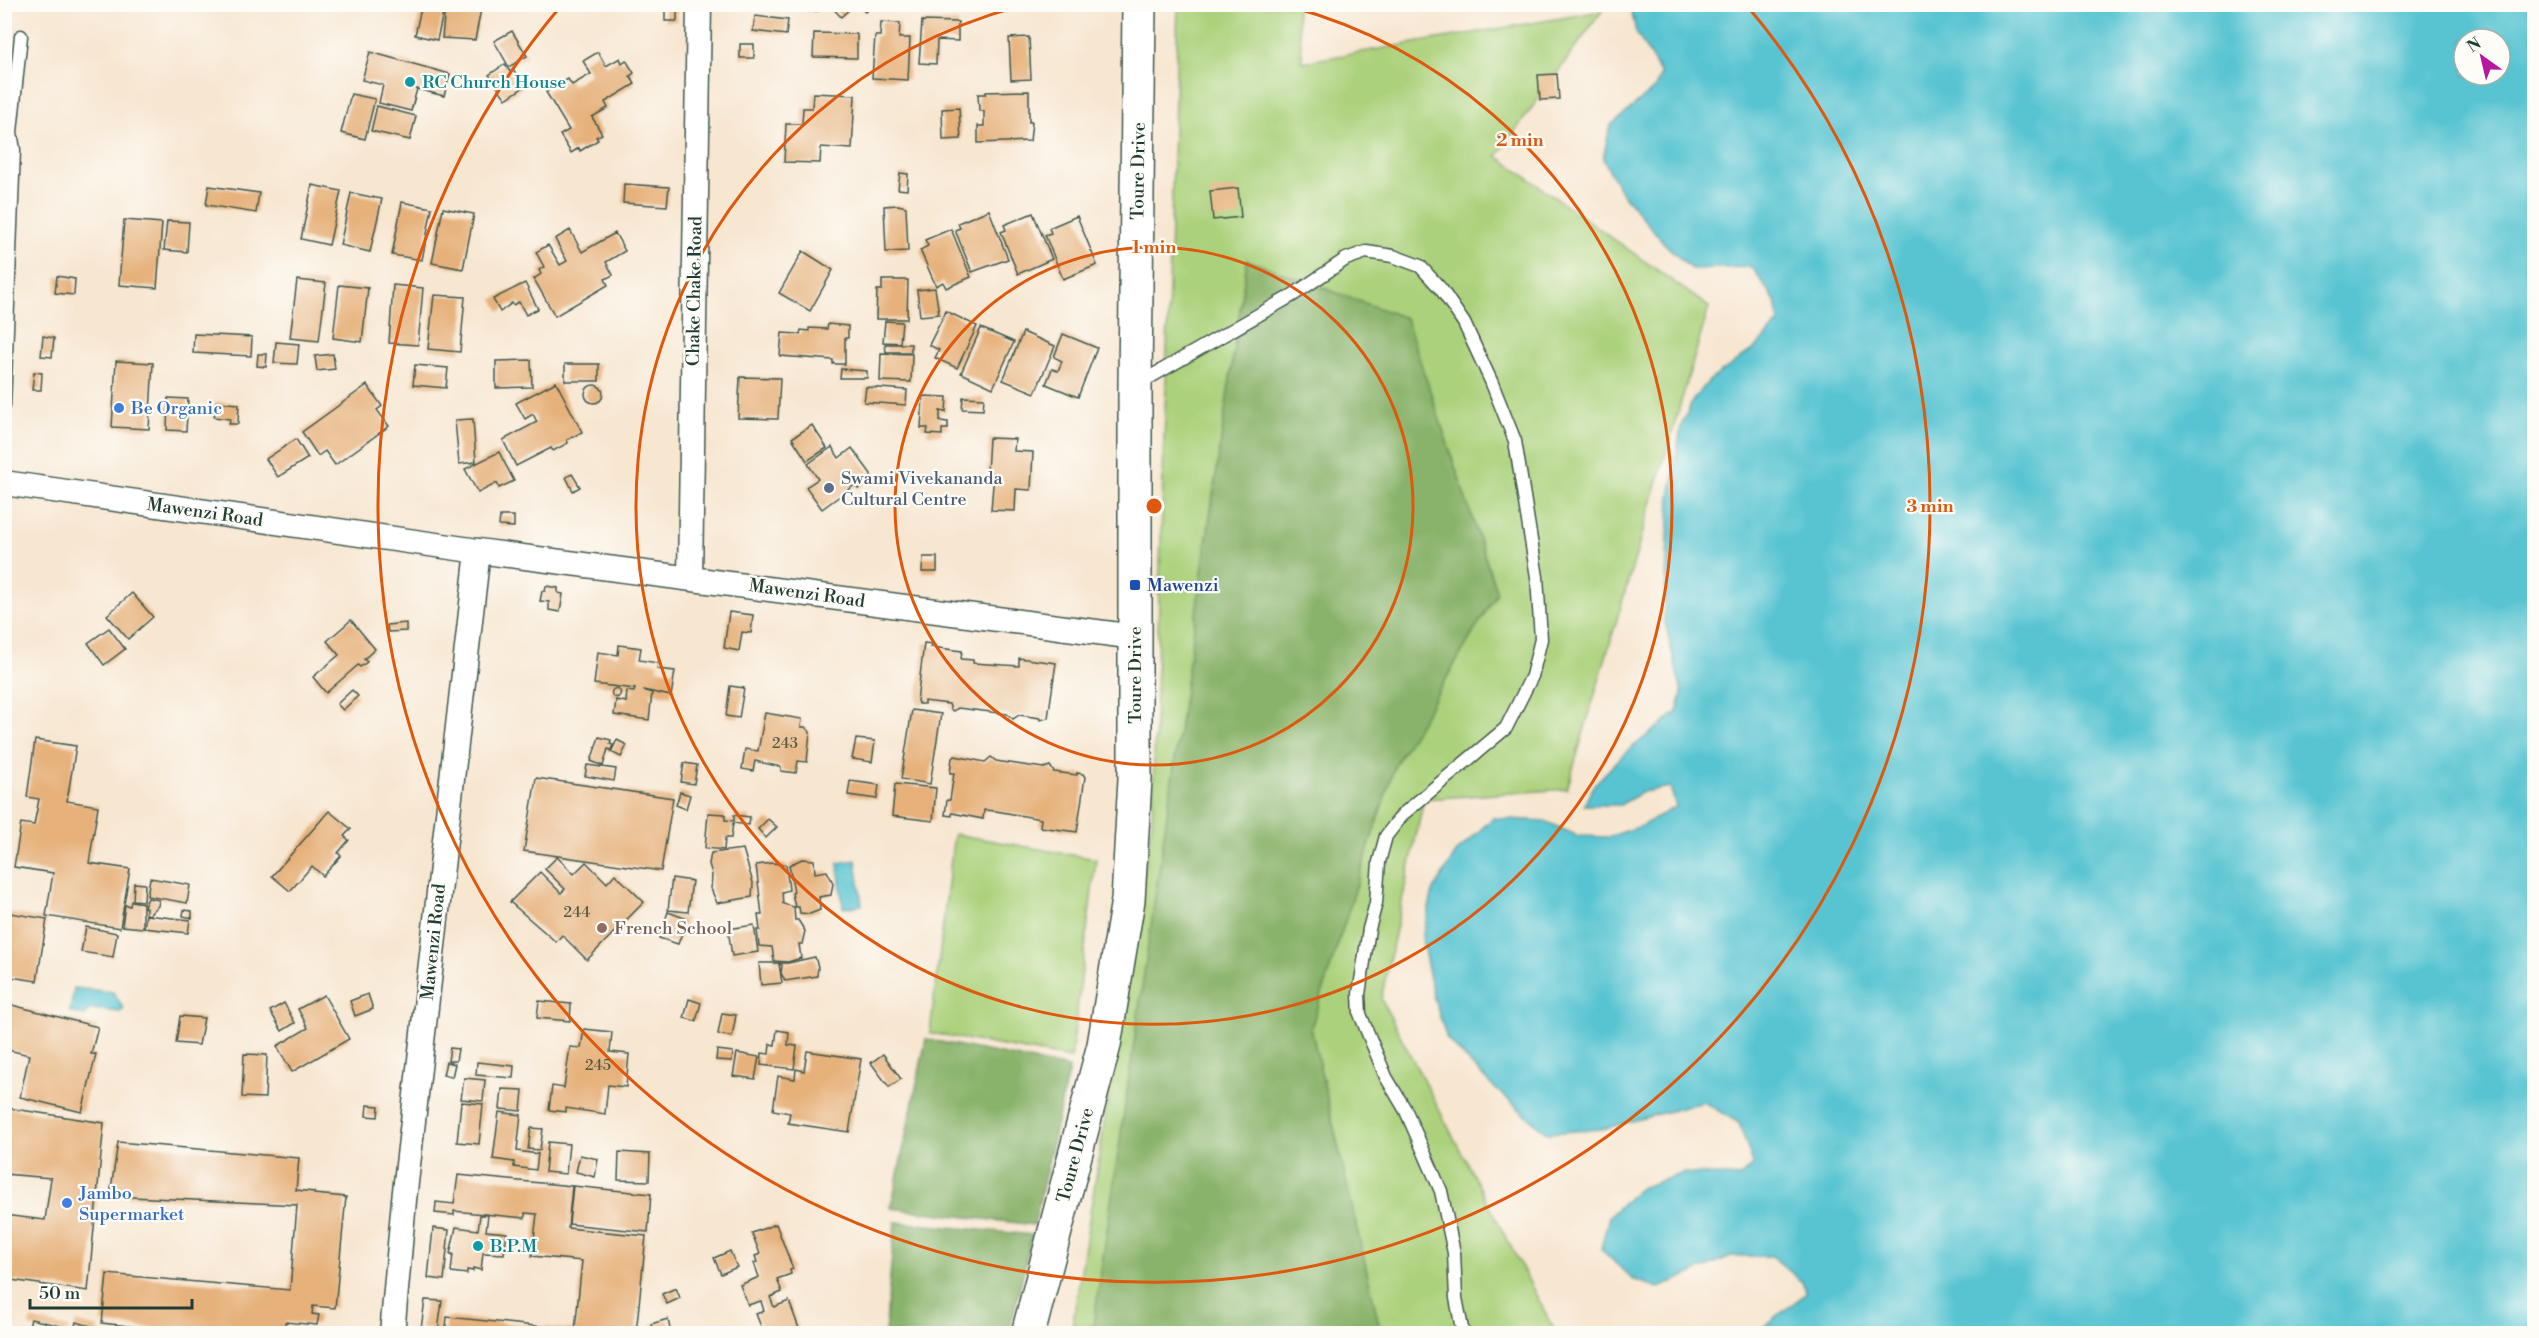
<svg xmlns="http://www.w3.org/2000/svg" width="2539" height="1338" font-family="'Libre Bodoni',serif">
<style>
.green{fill:#acd17b;stroke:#668758;stroke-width:1.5}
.forest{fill:#89b36b;stroke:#547850;stroke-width:1.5}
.water{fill:#58c4d1;stroke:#3c8082;stroke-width:1.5;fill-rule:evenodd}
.building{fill:#e6b17a}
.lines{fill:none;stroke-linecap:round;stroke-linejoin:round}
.lane-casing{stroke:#3f564b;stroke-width:15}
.street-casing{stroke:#3f564b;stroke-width:27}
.secondary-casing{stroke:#3f564b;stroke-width:36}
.lane{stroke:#fff;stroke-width:12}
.street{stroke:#fff;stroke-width:24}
.secondary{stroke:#fff;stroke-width:33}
.ring{fill:none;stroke:#de580e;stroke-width:3}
.culture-dot{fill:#0f9aa8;stroke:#fdfcf7;stroke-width:2}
.shop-dot{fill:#3f7fe0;stroke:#fdfcf7;stroke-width:2}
.service-dot{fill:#5c6f8a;stroke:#fdfcf7;stroke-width:2}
.transit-dot{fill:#1a4fb4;stroke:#fdfcf7;stroke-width:2}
.education-dot{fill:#8d6e63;stroke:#fdfcf7;stroke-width:2}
.labels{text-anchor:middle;stroke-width:4.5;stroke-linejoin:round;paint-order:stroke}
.number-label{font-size:15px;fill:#515a46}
.culture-label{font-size:18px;fill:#0d838f;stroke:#fdfcf7;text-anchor:start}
.street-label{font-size:18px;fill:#1f3d34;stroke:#fdfcf7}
.shop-label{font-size:18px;fill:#366cbe;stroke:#fdfcf7;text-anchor:start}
.service-label{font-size:18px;fill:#4e5e75;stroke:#fdfcf7;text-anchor:start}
.transit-label{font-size:18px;fill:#164399;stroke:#fdfcf7;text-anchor:start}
.education-label{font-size:18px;fill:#785e54;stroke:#fdfcf7;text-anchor:start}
.centre{fill:#de580e;stroke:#fdfcf7;stroke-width:3}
.ring-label{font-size:18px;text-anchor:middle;font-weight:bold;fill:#de580e;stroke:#fdfcf7;stroke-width:4.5;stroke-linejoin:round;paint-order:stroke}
</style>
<rect width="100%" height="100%" fill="#fdfcf7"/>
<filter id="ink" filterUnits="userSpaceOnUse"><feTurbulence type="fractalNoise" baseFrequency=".0167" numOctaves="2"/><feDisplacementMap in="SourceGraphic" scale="12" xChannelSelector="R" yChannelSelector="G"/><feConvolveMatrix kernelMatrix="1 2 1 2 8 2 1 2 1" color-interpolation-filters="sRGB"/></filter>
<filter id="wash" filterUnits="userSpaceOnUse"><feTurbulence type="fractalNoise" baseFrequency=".008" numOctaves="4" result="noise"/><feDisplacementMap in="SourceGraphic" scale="24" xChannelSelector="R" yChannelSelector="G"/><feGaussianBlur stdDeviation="1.35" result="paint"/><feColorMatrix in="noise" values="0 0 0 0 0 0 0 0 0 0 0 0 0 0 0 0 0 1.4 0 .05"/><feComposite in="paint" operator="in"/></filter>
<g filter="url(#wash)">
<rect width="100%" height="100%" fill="#f7e6d0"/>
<!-- green -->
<g class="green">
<path d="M1178 5H1296L1303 62 1602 11 1497 156 1709 307 1567 789 1424 799 1381 999 1556 1333 1071 1334 1152 822Z"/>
<path d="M954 834 1096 859 1071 1058 930 1033Z"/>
</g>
<!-- forest -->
<g class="forest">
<path d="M1247 260 1406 318 1497 593 1395 765 1311 1028 1381 1333 1092 1334Z"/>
<path d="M926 1039 1069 1068 1034 1225 891 1208Z"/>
<path d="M895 1222 1032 1235 1009 1333H885Z"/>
</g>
<!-- water -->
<g class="water">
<path d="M1630 5H2534V1333H1756L1805 1294 1803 1283 1772 1256H1731L1659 1288 1632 1279 1601 1249 1609 1216 1640 1188 1684 1173 1740 1177 1753 1164 1739 1123 1704 1102 1602 1129 1547 1133 1491 1085 1447 1039 1433 995 1422 939 1433 891 1456 853 1493 818 1545 821 1578 836 1608 837 1641 826 1676 807 1670 787 1643 792 1620 805H1584L1594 785 1625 753 1677 712 1682 693 1664 618 1670 497 1681 426 1694 398 1710 380 1756 347 1779 322 1775 301 1752 267 1691 269 1664 243 1621 192 1603 159 1610 126 1655 88 1661 74 1636 32ZM2464 39H2500V75H2464Z"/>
<path d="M856 860 862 905 843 908 838 863Z"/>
<path d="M74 988 113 992 124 1009 120 1012 91 1009 84 1016 70 1012Z"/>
</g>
<g id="blocks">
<!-- building -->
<g class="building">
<path d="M459 4H482L475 40 442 38 445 7 459 8Z"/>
<path d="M829 4H855L841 17Z"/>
<path d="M858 4H874L865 12Z"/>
<path d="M796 5H818V11L796 10Z"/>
<path d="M421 8 443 13 437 40 415 35Z"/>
<rect x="665" y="8" width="12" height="13"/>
<path d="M755 16 788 20 786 35 753 31Z"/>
<path d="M922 21 958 22V41L937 40 936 64 919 63Z"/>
<path d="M881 22 900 23 899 38H910L908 80 872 78 875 36H880Z"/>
<path d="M512 31 527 56 509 67 494 41Z"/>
<path d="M814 33 857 34V58L813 57Z"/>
<path d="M1029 37 1031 79 1011 80 1009 38Z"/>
<rect x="740" y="44" width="14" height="14"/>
<path d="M370 52 450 74 444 96 417 89 411 111 379 103 383 85 362 80Z"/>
<path d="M598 52 606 66 620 58 622 63 626 60 634 73 630 76 635 84 605 102 608 108 592 117 602 134 596 137 598 140 580 151 579 148 571 153 560 135 569 130 546 92 568 79 572 85 591 74 583 61Z"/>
<path d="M505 64 510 72 513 70 524 87 506 99 489 75Z"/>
<path d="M1557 74 1559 99 1540 100 1538 75Z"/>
<path d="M1029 91V122H1032L1030 141 978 143V126H984V111H979L978 94H986V92Z"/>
<path d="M813 93 855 95 852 149 821 147 820 163 784 162 786 124H802L803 108H812Z"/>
<path d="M351 94 375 99 365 139 341 133Z"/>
<path d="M377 106 416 116 410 140 371 131Z"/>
<path d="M959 108 961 139 943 140 942 109Z"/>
<path d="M900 173 908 174 907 190 898 189Z"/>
<path d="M624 184 669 187 667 206 623 203Z"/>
<path d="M312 185 341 191 329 245 301 239Z"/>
<path d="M209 186 259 193 256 213 206 205Z"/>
<path d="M1238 188 1241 217 1213 220 1210 191Z"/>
<path d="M351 193 382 199 370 252 340 245Z"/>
<path d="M402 202 432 208 422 260 392 255Z"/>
<path d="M898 205 906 207 908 251 886 252 884 206Z"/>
<path d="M443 208 474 214 463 269 432 263Z"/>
<path d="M989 210 1008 259 972 272 955 230 960 228 958 223Z"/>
<path d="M1033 213 1052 259 1018 274 1001 232 1006 230 1004 225Z"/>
<path d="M1077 216 1097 265 1063 279 1045 235 1051 233 1049 228Z"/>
<path d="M124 220 162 223 157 288 119 285Z"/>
<path d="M167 221 189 222 187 252 164 250Z"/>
<path d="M951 229 971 277 946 288 943 282 936 286 920 250 928 246 925 240Z"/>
<path d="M570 230 582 252 615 233 625 251 606 262 613 275 605 279 608 285 555 316 534 279 541 274 539 270 544 267 536 252 548 245 560 265 567 261 555 239Z"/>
<path d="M803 251 833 270 810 311 779 293Z"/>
<path d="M57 276 75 279 74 295 55 293Z"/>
<path d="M297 280 326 283 319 341 290 338Z"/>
<path d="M882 280H908L907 319H876L877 290H882Z"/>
<path d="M525 283 538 309 526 315 519 302 513 305 512 303 500 312 493 299Z"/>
<path d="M339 285 368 288 362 342 333 338Z"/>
<path d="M393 285 423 288 418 345 389 343Z"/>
<path d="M935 288 939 314 920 316 917 290Z"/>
<path d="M434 295 465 297 460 352 428 349Z"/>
<path d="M946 311 977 326 957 368 935 358 939 350 929 345Z"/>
<path d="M885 321 902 322 900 343 883 342Z"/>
<path d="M828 324 848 326V338H845V364H833V360L780 356 782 333 800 334 801 330 809 331V328L827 329Z"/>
<path d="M981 328 1014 342 993 388 961 373Z"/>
<path d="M1023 332 1055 346 1035 393 1003 380Z"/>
<path d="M194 334 252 337 251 356 193 353Z"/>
<path d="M1063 334 1097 348 1078 397 1046 384 1052 369 1058 371 1062 361 1054 357Z"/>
<path d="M43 336 54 338 52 357 41 356Z"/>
<path d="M276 342 299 344 297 364 274 363Z"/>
<path d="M885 344H911V352H886Z"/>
<path d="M881 353 912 354 911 382 880 381Z"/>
<path d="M258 354H267L266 367 257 366Z"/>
<path d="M333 354 335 369 317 371 315 356Z"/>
<path d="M531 360 532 387 496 388V361Z"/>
<path d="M116 361 153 363 149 429 112 427Z"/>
<rect x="565" y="364" width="34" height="17"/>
<path d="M415 365 448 368 446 388 413 385Z"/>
<path d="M841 369 867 371V378H840Z"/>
<path d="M34 372 42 373 41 390H32Z"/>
<path d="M740 377 780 378 778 419 738 418Z"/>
<path d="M556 382 582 432 567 440 568 443 553 451 551 448 516 466 503 440 537 422 533 414 525 419 516 403Z"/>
<path d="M367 385 382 406 377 410 389 426 335 465 325 451 318 456 302 432Z"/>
<circle cx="594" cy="394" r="9"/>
<path d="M866 387 907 390 906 405 864 402Z"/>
<path d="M923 396 947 397 946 412 940 411V421L948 422V429H942V435L927 434 928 428H921Z"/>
<path d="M963 397 984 398 983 410 962 409Z"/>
<path d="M168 398 188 399 186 431 167 430Z"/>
<path d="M216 402 239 404 238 424H229L230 419 214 417Z"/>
<path d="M473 419 476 462 459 464 455 420Z"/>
<path d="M812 425 827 448 807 461 792 438Z"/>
<path d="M989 438 1015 439 1014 451 1033 452 1031 490 1016 489 1015 511 991 510 994 473H987Z"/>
<path d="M296 439 308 458 278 477 266 459Z"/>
<path d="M832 447 839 458 852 448 871 474V479L858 489 855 485 822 509 806 487 818 479 808 464Z"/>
<path d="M499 452 514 481 499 488 497 483 478 493 465 469Z"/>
<path d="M572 474 580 487 573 491 566 477Z"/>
<path d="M500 516H514V527L499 526Z"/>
<path d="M923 557H937V572H922Z"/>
<path d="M546 586 558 588V593L563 594 560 612 549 610V602L540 601 542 591H545Z"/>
<path d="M132 593 153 617 128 639 107 615Z"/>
<path d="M729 612 753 615 751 633 742 632 739 651 724 648Z"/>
<path d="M351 620 375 649 364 659 367 662 360 667 358 665 326 693 313 677 339 655 327 641Z"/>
<path d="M406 623V631L388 632 387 625Z"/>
<path d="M109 628 125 649 104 665 88 643Z"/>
<path d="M924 643 932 644 931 647 962 651 961 659 973 660V663L1019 666V658L1056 663 1048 718 1040 720V718L1019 715 1013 719 1007 714 958 708 953 711 951 710 949 704 924 701V704H919L917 701Z"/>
<path d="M619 645 641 648 639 660 658 663 657 669 675 671 671 696 643 690 652 693 649 720 614 715 616 700 626 702 627 691 634 692 635 689 594 684 598 652 618 655Z"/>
<path d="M730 686 744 688 739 718 726 716Z"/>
<circle cx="616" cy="693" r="4.5"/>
<path d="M352 690 358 696 343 710 337 704Z"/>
<path d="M912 710 941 714 930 784 901 779Z"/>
<path d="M765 713 802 719 801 727H805L810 732 807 762 798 761 796 773 781 771V767L755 761 753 771 742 769 745 749 758 751Z"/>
<path d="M599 737 611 740 610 744 613 745 611 750 608 749 603 766 591 761Z"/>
<path d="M856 739 875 741 872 762 852 759Z"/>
<path d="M35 740 76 746 67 801 98 806 89 863 130 869 120 928 46 916 53 873 14 867 21 823 34 825 39 799 27 797Z"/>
<path d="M617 740 627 745 621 757 611 752Z"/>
<path d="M955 756 985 762 991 757 996 761 1044 768 1050 766 1054 772 1077 775V773L1083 774 1085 777 1077 832 1040 827 1041 819 996 811 984 810 983 819 952 813V816L945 815 947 800H950L954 773H950L952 758Z"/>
<path d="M684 763 697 765 694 784 681 782Z"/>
<path d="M587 765 616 769 614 781 585 776Z"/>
<path d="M536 778 673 798 661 871 524 851Z"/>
<path d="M850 781 879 785 877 799 848 795Z"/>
<path d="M895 784 936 788 933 821 892 816Z"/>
<path d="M680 792 690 795 686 809 676 805Z"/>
<path d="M329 811 351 829 344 836 349 840 338 853 341 856 323 876 312 866 290 891 272 876Z"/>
<path d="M708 813 725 814V820L734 821V815L750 817 749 825 733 823 731 838H725L724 850 705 848Z"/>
<path d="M768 819 777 827 766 838 758 829Z"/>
<path d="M743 849 753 883 752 897 717 903 711 889 712 874 709 864 711 853Z"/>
<path d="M557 857 574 874 586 862 607 883 615 874 644 902 587 960 562 935 556 942 510 902 540 872 561 893 565 889 545 869Z"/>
<path d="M802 859 814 860 815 873 827 871 833 883 831 895 819 897 820 910 810 914 800 913 799 907H795L792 893 794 892 789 865Z"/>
<path d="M773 863 786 865 789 890 782 892 783 904 794 907 795 920H798L805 931 802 944H799L801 958 788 962 774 961 772 947 759 946 757 930H760L758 915H762L756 865Z"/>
<path d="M150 878 190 885 187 903 147 896Z"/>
<path d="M672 878 692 881 688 912 668 910Z"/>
<path d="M134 883 145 884 144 901 133 900Z"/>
<path d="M148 898 159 900 158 906 149 915 146 914V908L144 907Z"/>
<path d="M131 901 143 903V928L122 926 125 905 130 906Z"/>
<path d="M184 910 192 911V918L183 916Z"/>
<path d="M4 912 47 919 37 981 4 976Z"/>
<path d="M668 912 687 919 678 944 659 938Z"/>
<path d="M146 915 190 920 188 933 144 928Z"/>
<path d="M754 925 758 952 732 956 728 929Z"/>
<path d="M86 927 117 933 113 957 81 952Z"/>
<path d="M815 957 818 967 817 976 785 981 781 973 782 965 779 964 782 983 761 985 759 963H788Z"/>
<path d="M368 994 373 1009 355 1016 350 1001Z"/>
<path d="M324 995 349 1039 292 1072 277 1046 308 1028 298 1009Z"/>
<path d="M689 999 701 1003 696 1021 684 1018Z"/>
<path d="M539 1001 571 1004 570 1021 537 1018Z"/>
<path d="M284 1003 295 1023 282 1031 270 1011Z"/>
<path d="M8 1004 98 1027 91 1054H96L82 1112 20 1097 29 1055 4 1049V1019Z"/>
<path d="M722 1013 736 1015 732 1037 718 1034Z"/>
<path d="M180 1016 204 1018 199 1045 176 1043Z"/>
<path d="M584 1029 612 1032 610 1052 629 1054 626 1087 608 1085 605 1114 566 1108V1112L549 1110 552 1086 564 1088 570 1047 581 1048Z"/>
<path d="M777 1030 789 1032 788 1045 797 1046 794 1069 761 1065 762 1053 769 1054 770 1044 775 1045Z"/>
<path d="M450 1048 458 1049 456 1061H448Z"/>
<path d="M717 1050 733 1052 732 1061 716 1060Z"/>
<path d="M807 1051 861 1059 849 1132 788 1123 790 1113 773 1110 778 1076 795 1079 796 1069 804 1071Z"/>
<path d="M737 1053 759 1057 755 1079 733 1076Z"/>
<path d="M244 1054 267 1055 265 1098 242 1097Z"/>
<path d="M883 1054 901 1079 889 1087 871 1063Z"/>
<path d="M446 1062 455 1064 452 1077 443 1075Z"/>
<path d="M477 1062 514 1066 513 1078 476 1075Z"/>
<path d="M464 1078 485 1080 483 1101 461 1099Z"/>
<path d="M502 1089 523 1090 521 1111 500 1109Z"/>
<path d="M461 1102 483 1104 479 1144 457 1142Z"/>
<path d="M367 1105 379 1106 378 1117 366 1116Z"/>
<path d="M8 1108 104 1123 88 1291 4 1279V1215L45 1220 51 1178 4 1174V1137Z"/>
<path d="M499 1112 521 1115 517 1151 538 1154 536 1170 514 1167V1162L493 1159Z"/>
<path d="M531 1128 543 1129 540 1150 528 1149Z"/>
<path d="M118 1142 299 1158 296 1190 314 1192V1194L346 1197 335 1308 313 1306 312 1314 319 1315 317 1325 285 1322 283 1334H197L102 1323 107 1274 290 1290 297 1205 110 1196Z"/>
<path d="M548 1142 569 1144 566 1174 545 1172Z"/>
<path d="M619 1152 650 1154 649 1181 618 1180Z"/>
<path d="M580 1155 598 1159 595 1177 576 1172Z"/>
<path d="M458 1175 572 1186 568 1228 646 1236 636 1334H445L447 1317 575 1330 582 1261 532 1256 537 1214 525 1213V1218L454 1211V1215L435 1213 436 1202 454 1204Z"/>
<path d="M573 1186 651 1194 648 1232 569 1224Z"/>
<path d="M480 1215H488L486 1231 507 1233 504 1254 483 1253 481 1270 473 1268V1271L467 1270V1274L451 1272 453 1254H450L456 1227 478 1230Z"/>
<path d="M776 1224 793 1269 790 1270 791 1274 777 1279 782 1292 770 1297 774 1307 789 1301 801 1334H764L756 1314 764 1311 761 1301 748 1305 740 1285 759 1277 754 1263 757 1262 755 1256 760 1254 752 1233Z"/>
<path d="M433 1228 449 1230 444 1280 428 1278Z"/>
<path d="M730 1251 737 1267 721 1274 714 1258Z"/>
<path d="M676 1288 680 1298 667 1304 662 1294Z"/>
<path d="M425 1300 442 1301 438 1331 421 1329Z"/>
<path d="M31 1319 69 1328 67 1334 29 1327Z"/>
<path d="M668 1319 671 1334H654L651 1324Z"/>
<path d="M76 1322 98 1328 97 1334H73Z"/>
</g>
</g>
</g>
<g filter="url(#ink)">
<use href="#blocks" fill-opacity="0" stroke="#3f564b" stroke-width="1.5"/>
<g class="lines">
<defs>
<g id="lane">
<path d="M1138 384 1293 295 1346 259 1366 252 1393 256 1420 266 1441 289 1464 323 1491 381 1515 441 1537 577 1541 639 1532 676 1506 728 1403 814 1386 836 1379 862 1376 903 1369 929 1359 994 1360 1014 1374 1048 1386 1077 1406 1111 1441 1191 1454 1253 1456 1298 1463 1334"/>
<path d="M4 406 14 150 11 132 21 36"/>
</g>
<g id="street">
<path d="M4 483 478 551 1135 637"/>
<path d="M690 577 699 4"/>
<path d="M392 1334 404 1200 478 551"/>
</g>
<path id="secondary" d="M1028 1334 1104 1045 1128 900 1135 779V386L1139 4"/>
</defs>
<!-- lane casing -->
<use href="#lane" class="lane-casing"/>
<!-- street casing -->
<use href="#street" class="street-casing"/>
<!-- secondary casing -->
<use href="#secondary" class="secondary-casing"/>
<!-- lane -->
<use href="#lane" class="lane"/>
<!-- street -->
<use href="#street" class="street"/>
<!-- secondary -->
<use href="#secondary" class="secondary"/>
</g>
</g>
<!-- distance rings -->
<g class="ring">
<circle cx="1154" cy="506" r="259"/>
<path d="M1288 6A518 518 0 1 1 1020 6"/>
<path d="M1748 7A776 776 0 1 1 560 7"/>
</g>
<!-- markers -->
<g class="culture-dot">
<circle cx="410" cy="82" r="6"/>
<circle cx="478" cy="1246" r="6"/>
</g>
<g class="shop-dot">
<circle cx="119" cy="408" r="6"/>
<circle cx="67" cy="1203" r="6"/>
</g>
<circle class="service-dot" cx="829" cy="488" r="6"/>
<rect class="transit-dot" x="1129" y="579" width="12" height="12" rx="3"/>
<circle class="education-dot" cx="602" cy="928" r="6"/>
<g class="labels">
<!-- number labels -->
<g class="number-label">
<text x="785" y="748">243</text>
<text x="577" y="917">244</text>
<text x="598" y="1070">245</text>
</g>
<!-- culture labels -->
<g class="culture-label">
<text x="422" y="88">RC Church House</text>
<text x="490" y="1252">B.P.M</text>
</g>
<!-- street labels -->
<g class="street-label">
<text transform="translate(1138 171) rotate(-89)" y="6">Toure Drive</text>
<text transform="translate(694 291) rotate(-89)" y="6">Chake Chake Road</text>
<text transform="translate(205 512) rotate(8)" y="6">Mawenzi Road</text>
<text transform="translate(807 593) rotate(8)" y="6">Mawenzi Road</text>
<text transform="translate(1135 675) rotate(-90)" y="6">Toure Drive</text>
<text transform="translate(433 942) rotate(-84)" y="6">Mawenzi Road</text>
<text transform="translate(1075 1155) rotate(-75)" y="6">Toure Drive</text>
</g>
<!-- shop labels -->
<g class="shop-label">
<text x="131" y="414">Be Organic</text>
<text x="79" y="1199">Jambo<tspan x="79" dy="21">Supermarket</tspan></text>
</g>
<!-- service labels -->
<g class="service-label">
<text x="841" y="484">Swami Vivekananda<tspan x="841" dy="21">Cultural Centre</tspan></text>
</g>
<!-- transit labels -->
<g class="transit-label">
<text x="1147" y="591">Mawenzi</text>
</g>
<!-- education labels -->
<g class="education-label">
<text x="614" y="934">French School</text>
</g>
</g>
<circle cx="1154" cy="506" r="9" class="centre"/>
<g class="ring-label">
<text x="1520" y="146">2 min</text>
<text x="1154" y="253">1 min</text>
<text x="1930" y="512">3 min</text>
</g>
<!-- margin -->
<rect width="2539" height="1338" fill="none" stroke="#fdfcf7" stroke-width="24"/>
<!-- north arrow -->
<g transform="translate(2482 57) rotate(326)"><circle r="28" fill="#fdfcf7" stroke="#a4b0a9" stroke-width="1.5"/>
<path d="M0-4.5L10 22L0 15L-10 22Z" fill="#b5179e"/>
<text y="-9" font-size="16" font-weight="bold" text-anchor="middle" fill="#1f3d34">N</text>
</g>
<!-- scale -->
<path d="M30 1299v9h162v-9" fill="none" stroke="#1f3d34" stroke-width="3"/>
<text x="39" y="1299" font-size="18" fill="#1f3d34" stroke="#fdfcf7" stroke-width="4.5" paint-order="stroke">50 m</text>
</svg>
